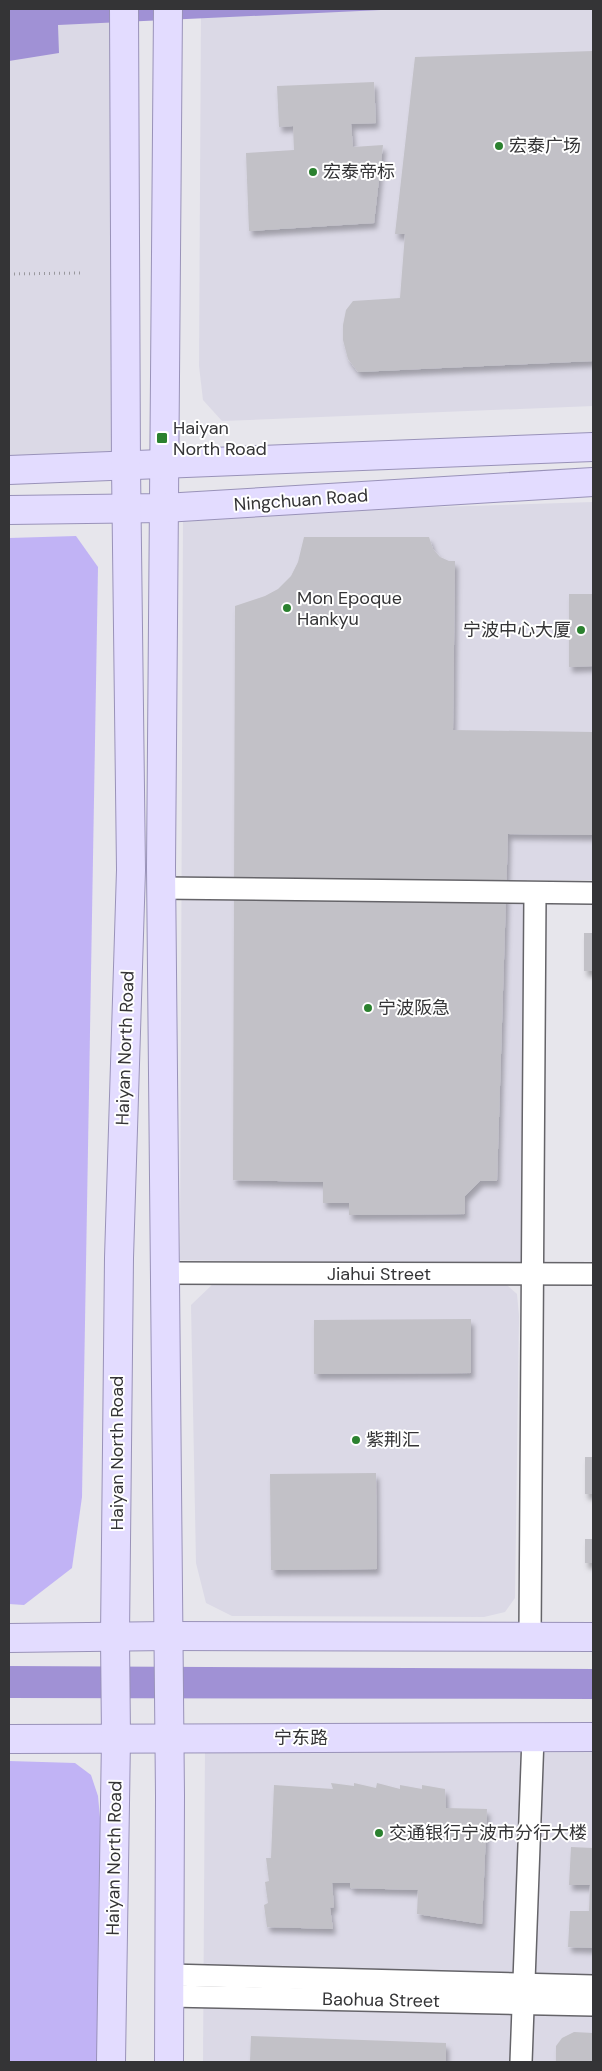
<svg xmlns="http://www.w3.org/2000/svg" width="602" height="2071" font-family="'DM Sans','Noto Sans SC',sans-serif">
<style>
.built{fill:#dbd9e6}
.green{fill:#c1b3f5}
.water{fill:#a091d5}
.building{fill:#c2c1c7;filter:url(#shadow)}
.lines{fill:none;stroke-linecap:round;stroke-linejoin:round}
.minor-casing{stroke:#656469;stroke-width:24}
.major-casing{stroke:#9992b9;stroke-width:30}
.path{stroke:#99989d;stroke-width:3;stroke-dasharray:1 4;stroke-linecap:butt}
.minor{stroke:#fff;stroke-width:21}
.major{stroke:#e3dcff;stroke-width:28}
.poi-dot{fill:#2b812f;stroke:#fff;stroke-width:2}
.labels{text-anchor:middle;stroke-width:4;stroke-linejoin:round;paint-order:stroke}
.poi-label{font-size:18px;fill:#343436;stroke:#fff;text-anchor:start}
.street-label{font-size:18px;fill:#343436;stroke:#fff}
</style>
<defs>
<filter id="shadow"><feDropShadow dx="3" dy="5.5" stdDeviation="2.5" flood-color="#0004"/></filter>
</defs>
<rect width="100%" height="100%" fill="#e7e6ec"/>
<!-- built -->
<g class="built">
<path d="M9 9H124L126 467 9 470Z"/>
<path d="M201 9H593V406L222 421 203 400 199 366Z"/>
<path d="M593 502V880H527L524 1266 180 1260 183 515Z"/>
<path d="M500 1279 517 1294 519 1316 515 1598 505 1612 484 1617 232 1616 206 1603 196 1563 191 1305 216 1281Z"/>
<path d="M205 1748 593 1752V2062H203Z"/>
</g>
<!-- green -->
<g class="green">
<path d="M76 536 98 567 82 1497 72 1568 24 1605 9 1604V538Z"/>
<path d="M9 1761 75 1763 91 1775 98 1796 101 1829 98 2062H9Z"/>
</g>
<!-- water -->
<g class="water">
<path d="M9 9H402L58 25 59 53 9 61Z"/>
<path d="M9 1666 593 1669V1699L9 1698Z"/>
</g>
<!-- building -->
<g class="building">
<path d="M593 51V361L358 372 348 359 343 340V325L346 310 353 301 400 298 405 234H395L415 57Z"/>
<path d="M374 82 376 123 351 124 353 147 383 145 374 223 249 231 246 153 294 150 293 126 279 127 277 86Z"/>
<path d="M304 537H429L433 549 440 557 449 561H455L453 730 593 732V835L508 834 497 1181H480L465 1196V1214L349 1215V1203H323V1182L233 1180 235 606 265 596 278 589 291 576 298 562Z"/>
<path d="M569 594H593V666L569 667Z"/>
<rect x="584" y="933" width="9" height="38"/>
<path d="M471 1319V1373L314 1374V1320Z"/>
<rect x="585" y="1457" width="8" height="37"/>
<path d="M376 1473 377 1569 271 1570 270 1474Z"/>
<rect x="585" y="1539" width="8" height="24"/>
<path d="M331 1783 354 1786V1783L376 1788 377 1783 400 1789V1785L422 1789V1785L445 1789 446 1808 487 1809 482 1924 417 1914 418 1890 350 1888V1883H332L334 1907 330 1908 333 1929 267 1927 264 1905 268 1903 265 1882 269 1881 266 1858H271L274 1785 333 1789Z"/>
<path d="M571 1847 593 1848V1948L568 1947 570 1911H589L590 1885H569Z"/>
<path d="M574 2032 593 2033V2062H556V2046L562 2038Z"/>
<path d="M251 2036 446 2043V2062H250Z"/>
</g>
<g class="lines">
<defs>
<g id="minor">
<path d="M161 888 593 893"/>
<path d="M164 1273 593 1274"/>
<path d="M530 1637 535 894"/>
<path d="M169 1975 593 1986"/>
<path d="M169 1996 593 2005"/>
<path d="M521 2062 533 1737"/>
</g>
<g id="major">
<path d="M168 9 161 867 170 1796 169 2062"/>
<path d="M9 470 593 447"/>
<path d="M9 510 164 508 593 482"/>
<path d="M9 1638 167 1636 593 1637"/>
<path d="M9 1739 593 1737"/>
<path d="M111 2062 116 1738 115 1637 119 1258 131 870 126 467 124 9"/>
</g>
</defs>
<!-- minor casing -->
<use href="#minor" class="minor-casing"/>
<!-- major casing -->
<use href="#major" class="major-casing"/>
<!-- path -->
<path class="path" d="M9 274 80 273"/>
<!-- minor -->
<use href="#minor" class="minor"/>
<!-- major -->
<use href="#major" class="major"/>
</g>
<!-- markers -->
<g class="poi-dot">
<circle cx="499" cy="146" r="5"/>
<circle cx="313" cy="172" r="5"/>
<rect x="156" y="432" width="12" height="12" rx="2.5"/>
<circle cx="287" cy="608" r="5"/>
<circle cx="581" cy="630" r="5"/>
<circle cx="368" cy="1008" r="5"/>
<circle cx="356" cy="1440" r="5"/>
<circle cx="379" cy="1833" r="5"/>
</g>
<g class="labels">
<!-- poi labels -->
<g class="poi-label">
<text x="509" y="152">宏泰广场</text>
<text x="323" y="178">宏泰帝标</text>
<text x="173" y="434">Haiyan<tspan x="173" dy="21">North Road</tspan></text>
<text x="297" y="604">Mon Epoque<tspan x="297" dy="21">Hankyu</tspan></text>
<text x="571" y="636" text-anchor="end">宁波中心大厦</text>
<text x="378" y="1014">宁波阪急</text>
<text x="366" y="1446">紫荆汇</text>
<text x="389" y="1839">交通银行宁波市分行大楼</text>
</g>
<!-- street labels -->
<g class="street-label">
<text transform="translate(301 500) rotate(-4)" y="6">Ningchuan Road</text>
<text transform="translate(125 1048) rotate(-88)" y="6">Haiyan North Road</text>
<text x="379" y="1280">Jiahui Street</text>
<text transform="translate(117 1453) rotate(-90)" y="6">Haiyan North Road</text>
<text x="301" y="1744">宁东路</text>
<text transform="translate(114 1858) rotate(-89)" y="6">Haiyan North Road</text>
<text transform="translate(381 2000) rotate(1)" y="6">Baohua Street</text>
</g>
</g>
<!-- border -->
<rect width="602" height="2071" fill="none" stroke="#343436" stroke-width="20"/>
</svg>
